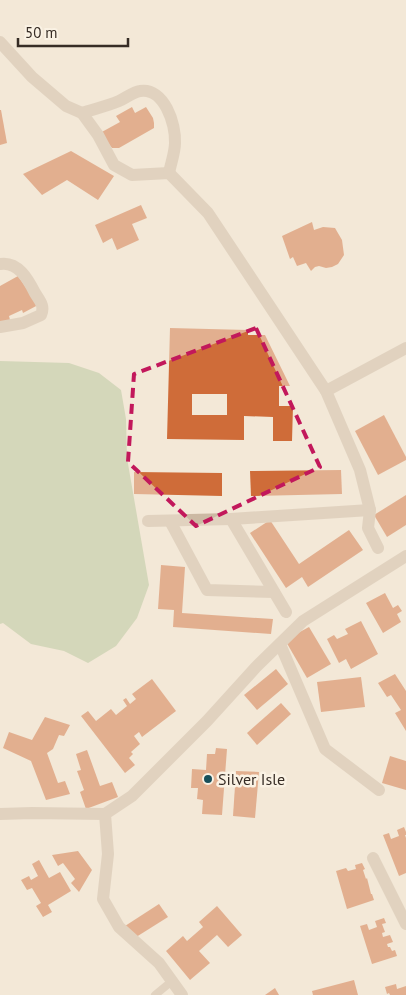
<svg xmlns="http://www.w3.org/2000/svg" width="406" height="995" font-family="'PT Sans',sans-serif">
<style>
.green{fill:#b0c397}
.building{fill:#cf6c39;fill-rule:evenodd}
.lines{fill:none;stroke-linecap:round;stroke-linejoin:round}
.lane{stroke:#ccb9a3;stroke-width:8}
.street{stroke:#ccb9a3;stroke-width:12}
.marked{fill:none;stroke:#c2185b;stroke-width:4;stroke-dasharray:10 6;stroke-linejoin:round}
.poi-dot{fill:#184f5a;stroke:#faf2e4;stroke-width:2}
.labels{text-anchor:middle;stroke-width:5;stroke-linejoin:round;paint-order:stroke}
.poi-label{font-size:16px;fill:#362c25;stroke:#faf2e4;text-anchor:start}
</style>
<rect width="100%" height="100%" fill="#f3e8d7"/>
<!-- green -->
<path class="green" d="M0 361 69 363 99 373 121 390 126 419 127 458 149 585 137 618 116 646 88 663 64 651 31 644 3 623 0 624Z"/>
<!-- building -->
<g class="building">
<path d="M132 107 135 113 146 107 153 118 154 123V128L119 148H112L100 133 120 122 116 116Z"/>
<path d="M0 110H1L7 143 0 145Z"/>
<path d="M71 151 114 176 98 200 67 180 42 195 23 174Z"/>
<path d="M141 205 147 218 132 224 139 240 117 250 112 238 103 243 95 225Z"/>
<path d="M312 222 314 230 323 227 335 228 342 240 344 255 338 264 332 267 326 268 319 266 315 267 311 271 306 263 297 266 293 257 290 259 282 236Z"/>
<path d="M18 276 38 305 23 313 22 310 9 316 10 320 0 325V286Z"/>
<path d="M170 328 248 330V335H265L290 386H279V406H293L292 441H273V417L244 416V440L167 439ZM192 394H227V415H192Z"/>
<path d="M384 415 406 457V460L378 475 355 431Z"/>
<path d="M341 470 342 494 251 496 250 471Z"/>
<path d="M134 472 222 473V496L134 494Z"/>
<path d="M406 495V525L387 537 374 515Z"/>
<path d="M270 520 299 564 349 530 363 550 308 587 302 577 286 588 250 533Z"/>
<path d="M161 565 185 567 182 613 273 619 271 634 173 627 174 610 158 609Z"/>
<path d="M385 593 393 608 398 605 402 611 397 614 401 622 383 633 366 603Z"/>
<path d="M361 621 378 654 351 669 346 659 339 663 327 639 334 635 337 639 348 634 345 629Z"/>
<path d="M309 627 331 664 307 678 285 640Z"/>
<path d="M276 669 288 684 257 710 244 695Z"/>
<path d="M395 674 406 691V731L395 713 401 710 391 695 387 697 378 683Z"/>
<path d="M361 677 365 707 321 712 317 682Z"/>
<path d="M152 679 176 711 142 737 139 732 134 736 140 744 131 752 133 754 129 758 135 765 125 773 81 716 88 711 96 721 111 709 116 715 127 706 123 700 126 698 130 704 136 699 132 694Z"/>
<path d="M281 703 291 714 257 745 247 733Z"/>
<path d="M45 717 70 725 64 736 59 735 53 749 47 753 58 783 65 781 70 794 46 800 31 761 3 748 9 732 32 740Z"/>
<path d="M216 748 227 749 222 815 202 814 203 800 197 799 198 788H191L192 769 206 770 207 754H215Z"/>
<path d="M87 750 100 786 112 782 118 797 86 809 80 792 84 790 77 771 81 770 76 754Z"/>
<path d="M390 756 406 761V790L382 783Z"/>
<path d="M236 771 259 772 255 818 233 816Z"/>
<path d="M404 827 406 832V835H405L406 838V873L399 876 383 835 389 833 391 839 399 836 397 830Z"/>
<path d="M78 851 92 870 79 892 71 883 75 879 63 863 58 866 52 855Z"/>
<path d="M39 860 49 878 60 872 71 891 48 905 52 912 43 917 36 906 41 903 32 888 27 890 21 880 29 876 31 880 38 876 32 864Z"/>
<path d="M362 863 365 869 363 870 366 879 367 878 371 894H372L374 900 347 909 336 871 346 868 348 871 356 869 355 865Z"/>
<path d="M159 904 168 917 133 939 125 926Z"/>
<path d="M217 906 242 935 228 947 217 935 199 951 210 963 190 980 166 951 183 936 187 941 203 927 199 922Z"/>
<path d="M384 918 386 923 382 924 385 932 382 933 383 937 390 935 393 942 387 944 388 947H390L392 951 395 950 397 956 372 964 360 926 367 924 369 930 377 927 375 921Z"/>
<path d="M354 980 358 995H313L312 991Z"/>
<path d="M396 984 397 989 406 986V995H390L389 993 387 994 385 987Z"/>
<path d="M275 988 279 995H265Z"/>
</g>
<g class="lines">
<!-- lane -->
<path class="lane" d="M155 995 172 981"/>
<!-- street -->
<g class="street">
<path d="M0 42 32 77 66 106 82 113 98 135 114 165 132 175 169 173 208 213 326 391 360 470 370 510 368 528 378 548"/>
<path d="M82 113C94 109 107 106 119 101 126 98 133 92 140 91 164 87 176 124 175 143 175 152 171 163 169 173"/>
<path d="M0 264C18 261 28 279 35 293 40 301 45 306 41 315L23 323 0 327"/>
<path d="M326 391 406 348"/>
<path d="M231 519 286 612"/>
<path d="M148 521 231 519 370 510"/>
<path d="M170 521 207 590 274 592"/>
<path d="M280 644 325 749 379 790"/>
<path d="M0 814 32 813 105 814"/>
<path d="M373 858 406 924"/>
<path d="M182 995 159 963 119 927 103 899 108 854 105 814 132 796 207 721 256 667 303 621 406 556"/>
</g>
</g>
<!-- marked area -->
<path d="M0 0H406V995H0ZM256 328 320 467 196 526 128 462 134 374Z" fill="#f3e8d7" fill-opacity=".55" fill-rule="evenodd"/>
<path class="marked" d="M256 328 320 467 196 526 128 462 134 374Z"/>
<!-- markers -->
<circle class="poi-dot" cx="208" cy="779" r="5"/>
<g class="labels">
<!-- poi labels -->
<g class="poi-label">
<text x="218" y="785">Silver Isle</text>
</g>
</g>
<!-- scale -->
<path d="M18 38v8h110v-8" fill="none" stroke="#362c25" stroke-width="2.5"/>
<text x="25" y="38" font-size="15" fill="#362c25" stroke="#faf2e4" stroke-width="4" paint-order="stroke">50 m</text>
</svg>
